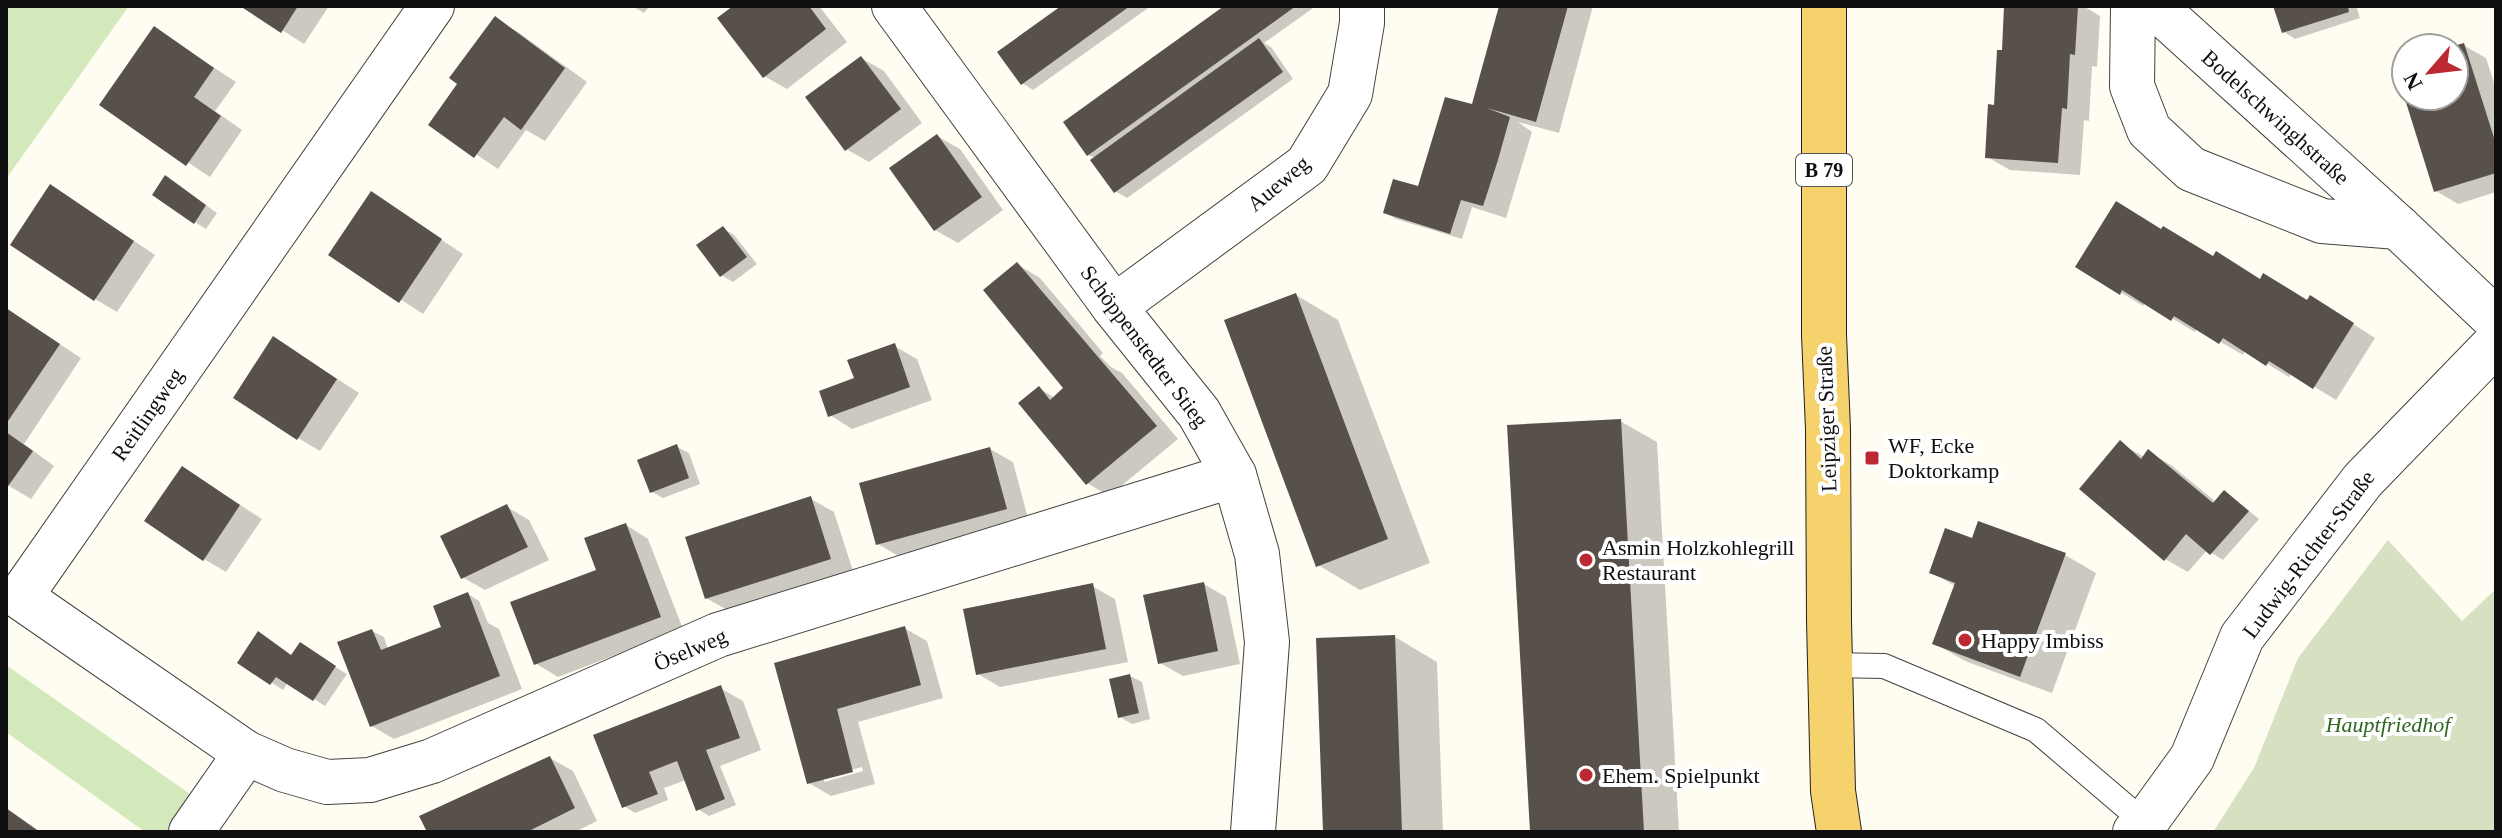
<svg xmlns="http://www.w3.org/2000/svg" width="2502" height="838" font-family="'Times New Roman',serif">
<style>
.green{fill:#d3e9bb}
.cemetery{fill:#d7e1c2}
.shadow{fill:#0003;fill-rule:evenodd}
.building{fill:#57504b}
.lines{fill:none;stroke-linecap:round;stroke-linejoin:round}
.service-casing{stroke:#424242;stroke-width:26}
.minor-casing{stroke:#424242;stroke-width:46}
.tertiary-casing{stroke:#424242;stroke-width:46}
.primary-casing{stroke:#202020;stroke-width:46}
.service{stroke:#fff;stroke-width:24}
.minor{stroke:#fff;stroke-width:44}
.tertiary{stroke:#fff;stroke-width:44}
.primary{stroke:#f5d26b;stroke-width:44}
.poi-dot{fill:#bd2932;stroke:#fff;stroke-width:3}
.labels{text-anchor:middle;stroke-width:8;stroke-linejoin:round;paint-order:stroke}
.shield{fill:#fff;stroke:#575757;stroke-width:2}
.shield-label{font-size:20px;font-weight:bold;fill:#0f0f0f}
.street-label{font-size:22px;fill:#0f0f0f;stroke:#fff}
.poi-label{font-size:22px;fill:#0f0f0f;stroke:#fff;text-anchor:start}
.park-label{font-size:22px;font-style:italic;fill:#2f6620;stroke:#fff}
</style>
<rect width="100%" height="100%" fill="#fffcf1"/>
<!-- green -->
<g class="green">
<path d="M6 6H129L6 179Z"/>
<path d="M6 665 200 801 178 832H145L6 732Z"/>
</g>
<!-- cemetery -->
<path class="cemetery" d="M2388 540 2462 621 2496 589V832H2213L2254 768 2298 658Z"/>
<!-- shadow -->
<g class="shadow">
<path d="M244 6H329L304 44Z"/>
<path d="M632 6H650L644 13Z"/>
<path d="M736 6H819L847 42 787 89 764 76Z"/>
<path d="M1065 6H1151L1033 90 1022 83Z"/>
<path d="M1228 6H1316L1264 43 1271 47 1293 79 1127 198 1115 191 1095 158 1088 155Z"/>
<path d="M1501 6H1593L1559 133 1518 122 1532 132 1506 218 1472 207 1462 239 1396 219 1385 213 1428 192 1474 107Z"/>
<path d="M2006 6H2083L2100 16 2097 67 2092 66 2089 121 2084 120 2080 175 2010 170 1987 157 2004 52Z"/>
<path d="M2275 6H2356L2360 18 2295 39 2284 32Z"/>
<path d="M495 19 518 32 587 82 545 141 526 130 498 169 431 124 460 83Z"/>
<path d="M155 29 236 82 215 111 242 130 210 177 102 105Z"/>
<path d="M2463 45 2486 58 2496 89V192L2458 204 2436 191 2406 96H2454L2453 48Z"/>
<path d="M861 58 884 71 922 123 869 162 846 149Z"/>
<path d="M937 136 960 149 1003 210 958 243 935 230Z"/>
<path d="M177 185 217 213 206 229 195 222Z"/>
<path d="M371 193 463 254 423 314 331 254Z"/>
<path d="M73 200 155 255 117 312 95 299Z"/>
<path d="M723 228 734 235 757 264 733 282 721 275Z"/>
<path d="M2162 231 2261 280 2333 311 2375 338 2336 400 2292 373 2289 377 2245 350 2243 355 2197 328 2195 332 2145 302 2143 306 2078 266Z"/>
<path d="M1017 264 1040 278 1103 353 1100 356 1111 367 1122 373 1178 439 1109 496 1087 483 1039 388 1055 398 1067 388Z"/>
<path d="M1296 295 1338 320 1430 563 1360 590 1318 565Z"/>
<path d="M6 309 81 358 24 444 54 466 31 499 6 484Z"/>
<path d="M894 346 917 359 932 400 852 429 830 415 856 379Z"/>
<path d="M296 352 359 393 320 451 298 438Z"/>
<path d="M1620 421 1657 442 1679 832H1532Z"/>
<path d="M2120 443 2144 457 2149 452 2171 465 2216 502 2225 492 2259 519 2223 560 2207 550 2188 572 2165 559Z"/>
<path d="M677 447 689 453 700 484 663 498 652 492Z"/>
<path d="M990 449 1013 462 1029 522 900 557 878 544Z"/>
<path d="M183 468 262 519 226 572 204 559Z"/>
<path d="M811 499 834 512 853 571 729 611 706 598Z"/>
<path d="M507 507 529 520 549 560 485 590 462 577Z"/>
<path d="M626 525 648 539 683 629 558 677 535 663 599 571Z"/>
<path d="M1973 540 2065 555 2096 573 2052 693 1965 661 1934 643 1955 586 1931 572Z"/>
<path d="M1204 584 1226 597 1240 664 1183 676 1160 663Z"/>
<path d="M1092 586 1115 599 1128 662 1000 687 978 674Z"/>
<path d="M468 594 479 601 488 623 499 629 522 689 394 739 372 726V631L384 637 388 649 444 628Z"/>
<path d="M904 628 927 641 943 698 858 722 875 784 831 796 809 783 776 664ZM862 767 863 771 824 782V777Z"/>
<path d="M1395 637 1437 662 1443 832H1325Z"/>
<path d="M292 657 327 662 347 674 325 706 288 682 283 690 240 662Z"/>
<path d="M1130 676 1142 682 1150 719 1132 724 1120 717Z"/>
<path d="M720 688 743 701 761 750 720 766 736 805 709 816 698 809 686 780 664 788 668 800 635 813 624 806 595 736Z"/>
<path d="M550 758 573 771 597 821 575 832H429Z"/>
</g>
<!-- building -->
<g class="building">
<path d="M240 6H298L281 33Z"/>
<path d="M733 6H809L826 29 763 78 717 18Z"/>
<path d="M1061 6H1130L1021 85 997 52Z"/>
<path d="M1224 6H1296L1087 156 1063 122Z"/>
<path d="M1499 6H1568L1536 122 1487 108 1510 117 1498 160 1483 206 1461 200 1450 234 1383 213 1393 179 1418 186 1445 97 1472 104Z"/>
<path d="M2004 6H2078L2075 55 2070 54 2067 109 2062 108 2058 163 1985 158 1988 104 1994 105 1997 50H2002Z"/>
<path d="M2273 6H2348L2349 12 2282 33Z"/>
<path d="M495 16 565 68 521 130 504 117 474 158 428 125 457 84 449 78Z"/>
<path d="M154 26 214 68 194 97 221 116 186 166 99 105Z"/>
<path d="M1259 38 1283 72 1114 193 1090 160Z"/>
<path d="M2464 43 2496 144V173L2434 192 2394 64 2406 61V96H2454V46Z"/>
<path d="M861 56 901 109 845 151 805 97Z"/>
<path d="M937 134 982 197 934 231 889 168Z"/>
<path d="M165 175 206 205 194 224 152 195Z"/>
<path d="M50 184 134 241 94 301 10 245Z"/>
<path d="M371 191 442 239 399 303 328 255Z"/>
<path d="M2116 201 2161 229 2163 226 2213 256 2216 251 2260 279 2263 273 2307 300 2310 295 2354 323 2313 389 2269 361 2266 366 2223 338 2219 344 2174 316 2171 321 2122 290 2120 295 2075 267Z"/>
<path d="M723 226 747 257 720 277 696 245Z"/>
<path d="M1017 262 1157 426 1086 485 1018 403 1039 386 1050 400 1063 388 983 290Z"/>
<path d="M1296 293 1388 539 1316 567 1224 320Z"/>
<path d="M6 308 60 344 6 424Z"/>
<path d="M273 336 337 379 297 440 233 398Z"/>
<path d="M895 343 910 387 828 417 819 391 854 378 847 360Z"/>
<path d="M1621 419 1644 832H1530L1507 425Z"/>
<path d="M6 432 33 451 6 489Z"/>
<path d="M2120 440 2141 459 2148 449 2213 503 2224 490 2249 511 2210 555 2186 534 2164 561 2079 489Z"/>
<path d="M677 444 689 478 650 493 637 460Z"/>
<path d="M990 447 1007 509 876 545 859 483Z"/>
<path d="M182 466 240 505 203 561 144 521Z"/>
<path d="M811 496 831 559 705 599 685 537Z"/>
<path d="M507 504 528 547 461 579 440 536Z"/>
<path d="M1978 521 2066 553 2020 677 1932 644 1955 583 1929 573 1945 528 1972 538Z"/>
<path d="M626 523 661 617 534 665 510 602 596 570 584 538Z"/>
<path d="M1204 582 1218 651 1158 664 1143 595Z"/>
<path d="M1093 583 1106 649 976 675 963 609Z"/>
<path d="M468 592 500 676 370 727 337 642 372 629 381 650 441 627 433 606Z"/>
<path d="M905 626 921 685 837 709 853 772 807 784 774 663Z"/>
<path d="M258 631 291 655 300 642 336 666 313 701 276 677 270 685 237 663Z"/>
<path d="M1395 635 1402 832H1323L1316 638Z"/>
<path d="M1130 674 1139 713 1118 718 1109 679Z"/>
<path d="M721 685 740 738 706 750 725 799 696 811 677 761 649 772 658 794 622 808 593 735Z"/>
<path d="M550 756 575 808 527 832H427L419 816Z"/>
<path d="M6 808 40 832H6Z"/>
</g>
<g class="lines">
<defs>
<path id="service" d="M1830 665 1884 666 2036 730 2145 823"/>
<g id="minor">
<path d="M894 6 1114 307 1199 413 1234 475 1257 554 1267 642 1253 832"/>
<path d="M2133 6 2132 86 2149 130 2191 169 2322 221 2398 227 2154 6"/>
<path d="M2398 227 2496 320"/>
<path d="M1114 307 1307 165 1350 94 1362 23V6"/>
<path d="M246 753 20 597 432 6"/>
<path d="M191 832 246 753 285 770 327 782 370 780 432 761 718 635 1234 475"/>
</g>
<path id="tertiary" d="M2135 832 2145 823 2192 758 2242 637 2363 480 2496 343"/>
<path id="primary" d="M1824 6V335L1828 429 1829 620 1833 791 1839 832"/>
</defs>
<!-- service casing -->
<use href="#service" class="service-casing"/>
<!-- minor casing -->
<use href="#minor" class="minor-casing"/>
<!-- tertiary casing -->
<use href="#tertiary" class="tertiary-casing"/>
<!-- primary casing -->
<use href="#primary" class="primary-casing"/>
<!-- service -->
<use href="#service" class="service"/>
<!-- minor -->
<use href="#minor" class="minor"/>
<!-- tertiary -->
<use href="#tertiary" class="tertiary"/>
<!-- primary -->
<use href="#primary" class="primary"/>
</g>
<!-- markers -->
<g class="poi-dot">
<rect x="1864" y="450" width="16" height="16" rx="4"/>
<circle cx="1586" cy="560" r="8"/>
<circle cx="1965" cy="640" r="8"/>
<circle cx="1586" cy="775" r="8"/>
</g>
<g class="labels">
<!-- shield labels -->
<rect class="shield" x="1796" y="154" width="56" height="32" rx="6"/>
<g class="shield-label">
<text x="1824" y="177">B 79</text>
</g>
<!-- street labels -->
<g class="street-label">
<text transform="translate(2276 117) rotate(42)" y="8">Bodelschwinghstraße</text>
<text transform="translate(1278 183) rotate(-40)" y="8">Aueweg</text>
<text transform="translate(1145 346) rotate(53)" y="8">Schöppenstedter Stieg</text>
<text transform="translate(147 414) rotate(-55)" y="8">Reitlingweg</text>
<text transform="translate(1826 419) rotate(-92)" y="8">Leipziger Straße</text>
<text transform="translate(2308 554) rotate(-53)" y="8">Ludwig-Richter-Straße</text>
<text transform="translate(690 649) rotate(-23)" y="8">Öselweg</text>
</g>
<!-- poi labels -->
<g class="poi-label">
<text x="1888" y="453">WF, Ecke<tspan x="1888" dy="25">Doktorkamp</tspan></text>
<text x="1602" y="555">Asmin Holzkohlegrill<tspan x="1602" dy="25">Restaurant</tspan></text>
<text x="1981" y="648">Happy Imbiss</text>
<text x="1602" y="783">Ehem. Spielpunkt</text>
</g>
<!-- park labels -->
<g class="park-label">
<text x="2388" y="732">Hauptfriedhof</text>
</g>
</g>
<!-- border -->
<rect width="2502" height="838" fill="none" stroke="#0f0f0f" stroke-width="16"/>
<!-- north arrow -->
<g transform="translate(2430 72) rotate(242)"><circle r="38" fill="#ffffff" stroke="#9f9f9f" stroke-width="2"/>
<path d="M0-6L14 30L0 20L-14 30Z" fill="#bd2932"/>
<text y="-12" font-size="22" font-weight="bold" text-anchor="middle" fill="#0f0f0f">N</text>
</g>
</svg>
